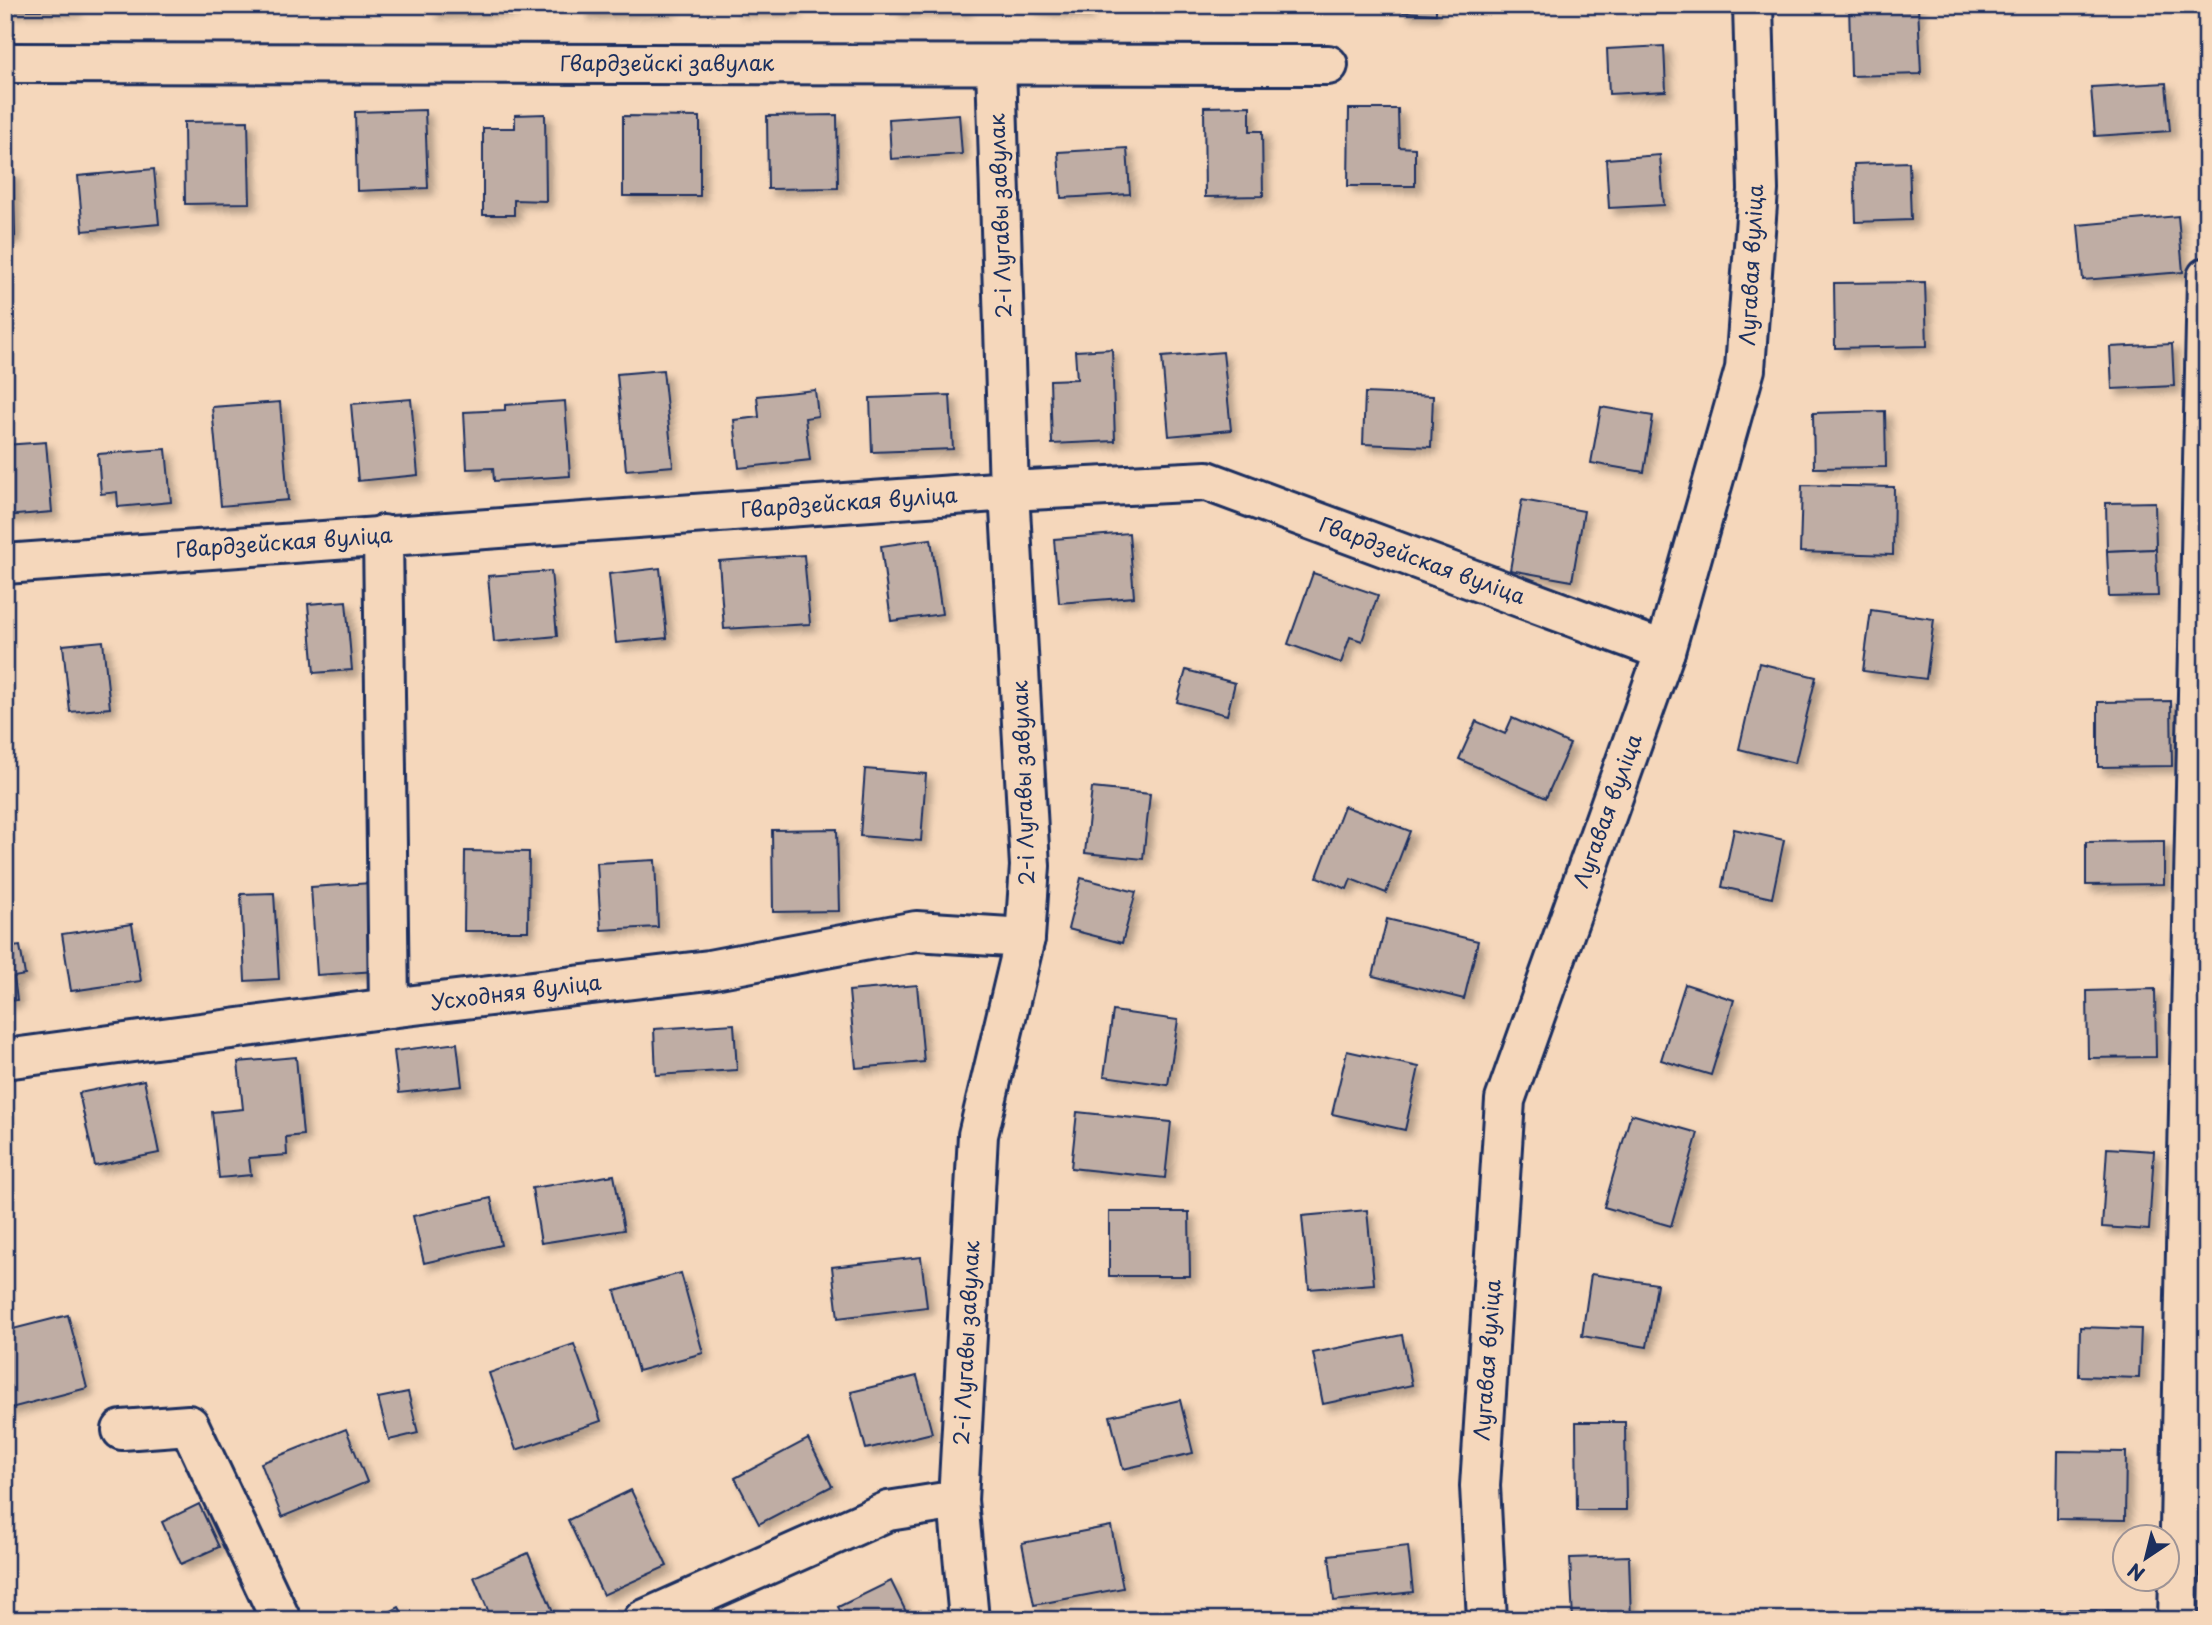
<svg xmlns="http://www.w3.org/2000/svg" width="2212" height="1625" font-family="'Playpen Sans',sans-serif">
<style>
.building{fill:#bfada4;stroke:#1b2f5e;stroke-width:2;filter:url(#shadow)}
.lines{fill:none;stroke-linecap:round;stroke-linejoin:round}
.minor-casing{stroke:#1b2f5e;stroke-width:44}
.minor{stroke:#f5d7bb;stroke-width:38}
.labels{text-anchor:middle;stroke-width:7;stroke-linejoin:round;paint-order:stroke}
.street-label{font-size:21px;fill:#1b2f5e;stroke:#f5d7bb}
</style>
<defs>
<filter id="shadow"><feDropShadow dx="6" dy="6" stdDeviation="3.5" flood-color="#0004"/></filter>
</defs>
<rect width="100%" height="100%" fill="#f5d7bb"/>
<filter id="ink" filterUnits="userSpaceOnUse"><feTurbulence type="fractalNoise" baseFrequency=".0143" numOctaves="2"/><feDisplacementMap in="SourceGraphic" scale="14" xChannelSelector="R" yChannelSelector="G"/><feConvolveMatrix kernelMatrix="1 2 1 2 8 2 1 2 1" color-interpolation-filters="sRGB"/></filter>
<g filter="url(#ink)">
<!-- building -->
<g class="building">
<rect x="5" y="5" width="70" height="5"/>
<path d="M432 5H510L511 9 432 13Z"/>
<path d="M583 5H670V9L583 13Z"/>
<rect x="736" y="5" width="58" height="5"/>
<path d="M895 5H966V9L895 10Z"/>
<path d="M1033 5H1086V13L1032 8Z"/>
<path d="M1403 5H1436V14L1403 12Z"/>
<path d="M1849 5H1918L1921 74 1851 76Z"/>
<path d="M1664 46 1666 91 1609 94 1607 49Z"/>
<path d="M2166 83 2170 131 2095 136 2091 87Z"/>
<path d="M1250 106V131H1262L1263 196 1205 197 1204 107Z"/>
<path d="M1349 109H1398L1399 147 1415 148V186H1348Z"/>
<path d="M425 110 428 188 357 191 355 112Z"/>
<path d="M545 114 546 201 514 200V215H483V128H515V115Z"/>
<path d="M959 114 962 154 891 159 889 119Z"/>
<path d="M837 115 838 188 768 189 767 116Z"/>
<path d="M623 116 700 117V196H623Z"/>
<path d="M248 121 250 203 185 204 184 122Z"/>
<path d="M1127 148 1130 194 1061 198 1058 152Z"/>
<path d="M1660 155 1664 205 1609 208 1606 159Z"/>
<path d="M1909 162 1911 220 1856 222 1854 164Z"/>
<path d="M154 169 159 224 83 231 78 176Z"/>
<path d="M5 172H13L15 236 5 237Z"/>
<path d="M2178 216 2183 272 2083 280 2078 225Z"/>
<path d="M1925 282 1927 346 1835 348 1834 283Z"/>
<path d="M2172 344 2174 386 2112 389 2110 347Z"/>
<path d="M1112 349 1115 441 1052 444 1050 380 1077 379 1075 351Z"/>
<path d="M1223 352 1231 430 1169 436 1162 357Z"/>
<path d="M663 370 673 466 626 470 617 374Z"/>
<path d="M815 390 818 416 805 418 810 460 739 468 734 420 759 417 757 396Z"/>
<path d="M1365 393 1433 396 1431 447 1363 444Z"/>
<path d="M950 395 953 449 872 452 870 398Z"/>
<path d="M411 399 418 475 358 481 351 404Z"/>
<path d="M565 401 570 476 494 481 493 468 467 469 464 412 505 410V405Z"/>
<path d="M280 402 288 500 221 506 212 407Z"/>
<path d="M1601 407 1653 416 1644 472 1591 463Z"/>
<path d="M1885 411 1886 467 1814 468 1813 413Z"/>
<path d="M46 442 52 512 5 516V445Z"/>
<path d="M166 449 171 502 118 507 117 492 101 494 98 454Z"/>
<path d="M1802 485 1894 487 1893 555 1800 552Z"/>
<path d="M1522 500 1584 511 1572 581 1510 570Z"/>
<path d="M2155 502 2156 549 2107 551 2106 503Z"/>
<path d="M1129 533 1134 597 1059 603 1054 539Z"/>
<path d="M931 539 942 614 891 621 881 546Z"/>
<path d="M2156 549 2158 596 2109 597 2107 551Z"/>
<path d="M804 555 810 624 724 629 719 561Z"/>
<path d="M660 568 667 638 616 643 609 574Z"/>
<path d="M551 571 557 636 494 642 488 576Z"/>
<path d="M1313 573 1378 595 1362 641 1350 637 1341 663 1288 644Z"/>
<path d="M346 601 352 670 314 673 308 604Z"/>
<path d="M1871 610 1934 619 1926 679 1863 671Z"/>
<path d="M103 641 110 708 70 712 63 645Z"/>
<path d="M1759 663 1816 677 1795 763 1739 749Z"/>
<path d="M1186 670 1235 683 1227 715 1177 702Z"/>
<path d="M2171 701 2172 766 2098 767V702Z"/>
<path d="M1512 718 1570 744 1546 798 1459 759 1476 721 1505 734Z"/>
<path d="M865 769 926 774 921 841 860 836Z"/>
<path d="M1092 788 1150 794 1143 859 1085 853Z"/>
<path d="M1344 806 1410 831 1386 893 1351 879 1347 889 1317 877Z"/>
<path d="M837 829 839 911 773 912 772 830Z"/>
<path d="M1734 829 1784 840 1772 898 1722 887Z"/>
<path d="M2164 841V884L2086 885V842Z"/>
<path d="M465 851 529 852 528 931H464Z"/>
<path d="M655 860 658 927 601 930 597 863Z"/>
<path d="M1081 878 1136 892 1122 943 1068 929Z"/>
<path d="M371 883 376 971 317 975 311 887Z"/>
<path d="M274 893 279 979 245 981 241 894Z"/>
<path d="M1387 919 1478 941 1464 999 1373 976Z"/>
<path d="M132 924 141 981 71 991 62 934Z"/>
<path d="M20 946 25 975 14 977 17 1000 5 1002V948Z"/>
<path d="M1685 984 1734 1000 1711 1075 1661 1060Z"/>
<path d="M917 985 924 1062 856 1068 849 991Z"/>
<path d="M2155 989 2156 1057 2088 1058 2087 991Z"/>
<path d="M1113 1011 1178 1020 1168 1085 1104 1076Z"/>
<path d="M734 1024 737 1070 656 1075 654 1029Z"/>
<path d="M457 1043 462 1086 399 1093 394 1051Z"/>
<path d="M1347 1051 1419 1067 1405 1130 1332 1114Z"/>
<path d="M296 1057 303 1135 286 1137 287 1155 249 1158 251 1175 219 1178 212 1112 243 1109 238 1062Z"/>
<path d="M144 1080 159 1153 95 1166 79 1093Z"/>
<path d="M1077 1112 1171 1122 1165 1178 1071 1168Z"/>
<path d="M1631 1114 1698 1133 1671 1226 1604 1207Z"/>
<path d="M2107 1148 2154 1151 2149 1230 2102 1227Z"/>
<path d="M614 1175 624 1230 541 1243 532 1188Z"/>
<path d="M491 1198 501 1245 424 1263 413 1216Z"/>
<path d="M1367 1210 1374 1284 1309 1289 1302 1216Z"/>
<path d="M1109 1212H1189L1190 1276H1109Z"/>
<path d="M921 1257 927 1307 838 1318 832 1267Z"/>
<path d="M681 1273 703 1353 638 1371 615 1291Z"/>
<path d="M1591 1274 1657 1284 1647 1347 1582 1336Z"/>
<path d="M68 1315 87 1388 7 1409 5 1331Z"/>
<path d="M2080 1327 2141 1329 2139 1378 2079 1376Z"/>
<path d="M1402 1335 1412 1385 1323 1404 1313 1353Z"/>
<path d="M574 1344 601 1421 516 1450 489 1373Z"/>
<path d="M917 1376 932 1433 866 1449 851 1392Z"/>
<path d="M408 1392 418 1433 389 1440 378 1398Z"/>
<path d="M1180 1400 1193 1453 1123 1469 1110 1416Z"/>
<path d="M1576 1422H1625L1626 1510H1577Z"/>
<path d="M346 1429 367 1482 282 1517 261 1463Z"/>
<path d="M808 1439 832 1486 759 1524 735 1478Z"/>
<path d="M2058 1451 2126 1452 2125 1520 2057 1519Z"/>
<path d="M631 1490 667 1566 603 1595 568 1520Z"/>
<path d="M199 1504 219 1547 181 1564 162 1522Z"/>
<path d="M1111 1526 1123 1588 1034 1605 1022 1543Z"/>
<path d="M1408 1546 1413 1592 1334 1601 1329 1555Z"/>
<path d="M528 1553 555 1616 546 1620H492L474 1577Z"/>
<path d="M1629 1556 1631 1620H1573L1570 1558Z"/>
<path d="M891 1581 910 1620H845L838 1607Z"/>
<path d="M399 1607 406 1620H374Z"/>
<rect x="2042" y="1610" width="78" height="10"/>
</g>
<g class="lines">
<defs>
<g id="minor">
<path d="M5 63 1328 65"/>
<path d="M383 535 389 1008"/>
<path d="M5 564 1009 491 1207 481 1665 651"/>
<path d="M5 1059 389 1008 709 970 916 931 1025 938"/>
<path d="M122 1430 189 1425 281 1620"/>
<path d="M643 1620 888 1511 958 1500"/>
<path d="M969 1620 958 1500 978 1135 1025 938 1030 866 1009 491 996 65"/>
<path d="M1487 1620 1480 1486 1505 1100 1665 651 1745 369 1758 190 1753 5"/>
<path d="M2178 1620 2207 277"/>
</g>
</defs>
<!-- minor casing -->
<use href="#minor" class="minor-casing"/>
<!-- minor -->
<use href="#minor" class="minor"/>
</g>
</g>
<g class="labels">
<!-- street labels -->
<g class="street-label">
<text x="667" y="71">Гвардзейскі завулак</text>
<text transform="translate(1001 216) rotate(-92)" y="7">2-і Лугавы завулак</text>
<text transform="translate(1752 265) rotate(-87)" y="7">Лугавая вуліца</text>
<text transform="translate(849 503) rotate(-4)" y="7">Гвардзейская вуліца</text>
<text transform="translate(284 543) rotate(-4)" y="7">Гвардзейская вуліца</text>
<text transform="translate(1422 561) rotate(20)" y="7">Гвардзейская вуліца</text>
<text transform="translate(1024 783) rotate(-92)" y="7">2-і Лугавы завулак</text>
<text transform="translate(1608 811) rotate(-70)" y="7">Лугавая вуліца</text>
<text transform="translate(516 993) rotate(-7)" y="7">Усходняя вуліца</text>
<text transform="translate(967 1343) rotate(-87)" y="7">2-і Лугавы завулак</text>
<text transform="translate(1488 1360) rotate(-86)" y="7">Лугавая вуліца</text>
</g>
</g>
<!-- margin -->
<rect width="2212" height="1625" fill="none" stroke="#f5d7bb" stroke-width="28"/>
<rect x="14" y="14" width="2184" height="1597" fill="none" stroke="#1b2f5e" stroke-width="2.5" filter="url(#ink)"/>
<!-- north arrow -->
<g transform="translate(2146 1558) rotate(215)"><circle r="33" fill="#f5d7bb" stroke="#9e9496" stroke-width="2"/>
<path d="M0-5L12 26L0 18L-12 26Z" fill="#1b2f5e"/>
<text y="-10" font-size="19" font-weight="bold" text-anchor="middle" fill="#1b2f5e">N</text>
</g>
</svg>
